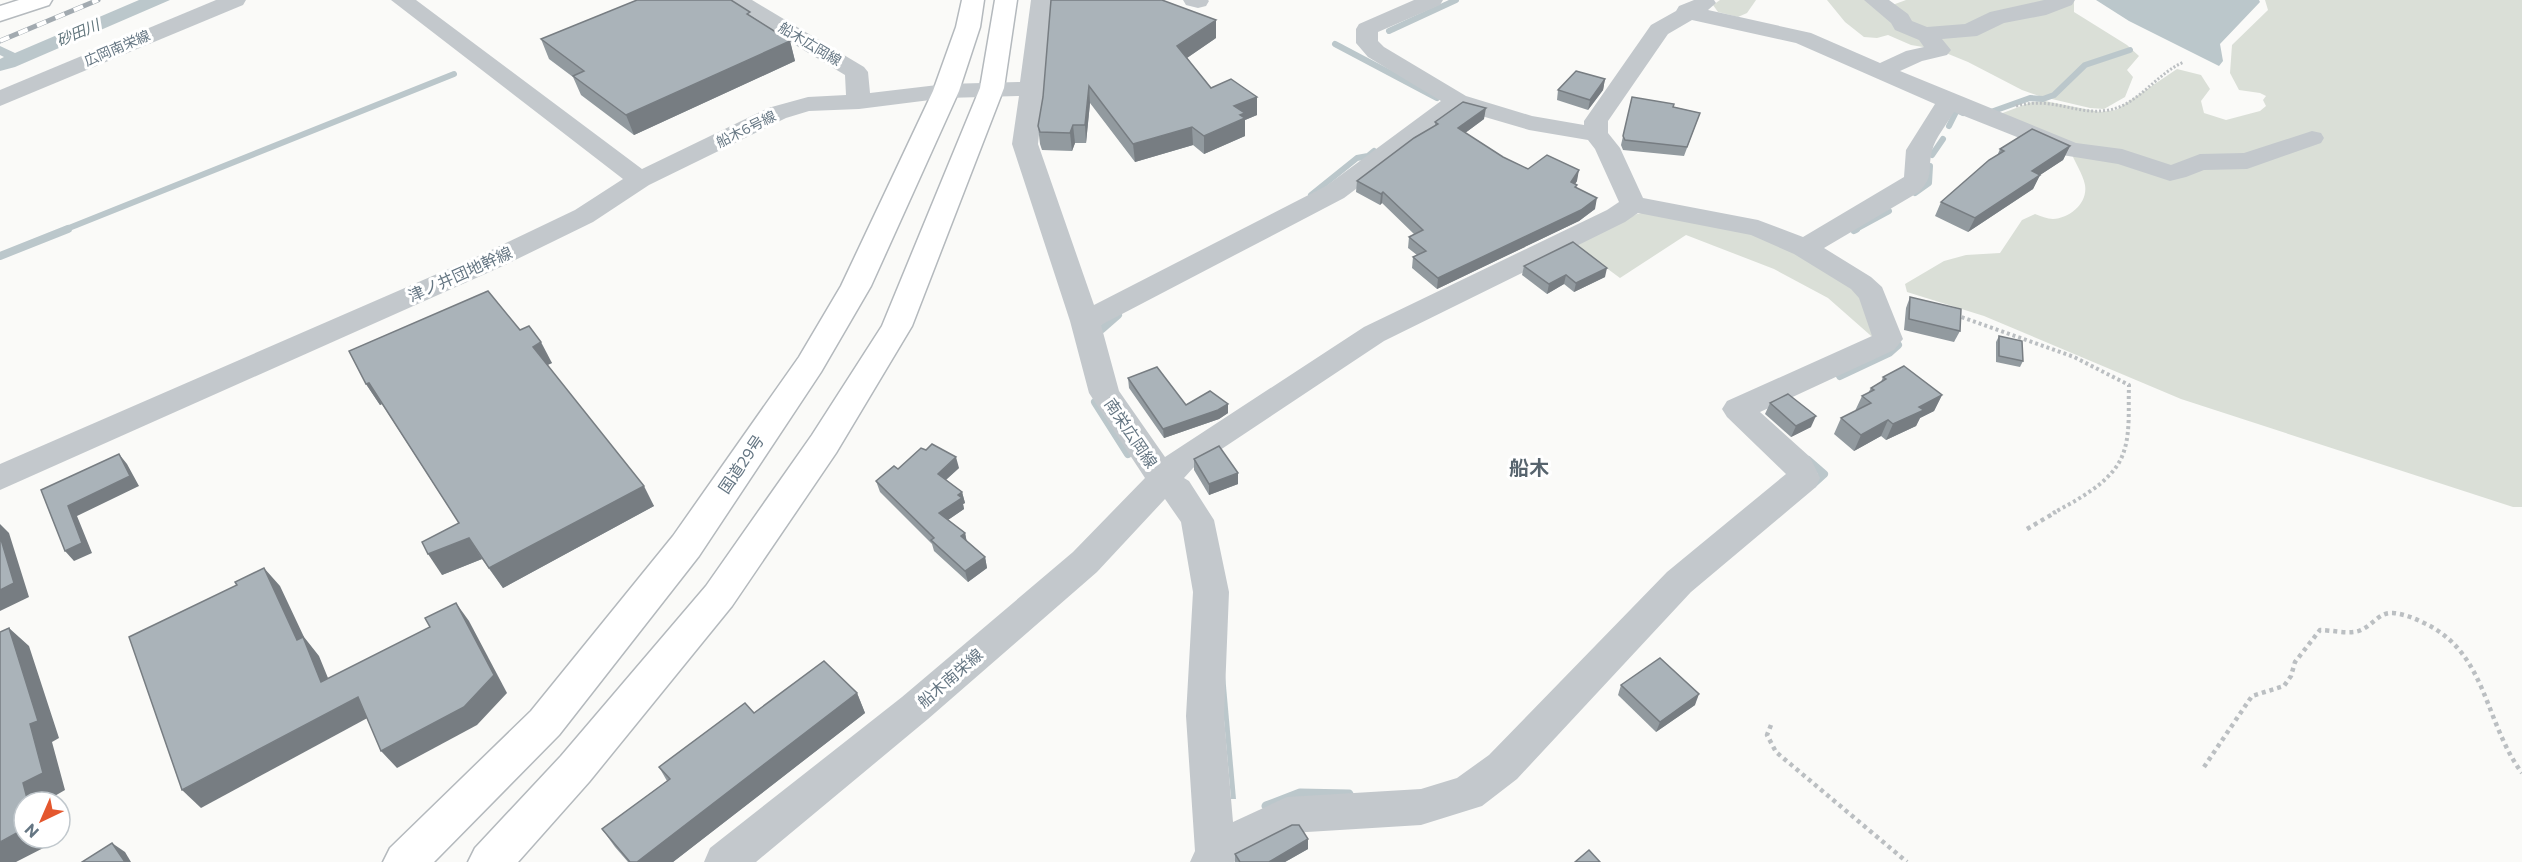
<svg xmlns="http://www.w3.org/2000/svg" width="2522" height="862" font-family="Commissioner,'Noto Sans JP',sans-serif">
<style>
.green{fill:#dadfd7}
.water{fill:#bbc7cb}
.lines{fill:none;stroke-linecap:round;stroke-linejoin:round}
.stream-far2{stroke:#bbc7cb;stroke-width:6}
.stream-far1{stroke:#bbc7cb;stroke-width:8}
.stream{stroke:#bbc7cb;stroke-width:9}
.major-casing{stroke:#b5babe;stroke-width:3}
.highway-casing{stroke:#b4b9bd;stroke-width:3}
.path-far2{stroke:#bbbfc2;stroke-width:3;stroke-dasharray:2 2;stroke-linecap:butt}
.path-far1{stroke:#bbbfc2;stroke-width:4;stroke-dasharray:3 3;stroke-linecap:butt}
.path{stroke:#bbbfc2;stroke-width:4.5;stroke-dasharray:4 4;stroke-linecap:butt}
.minor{fill:#c3c8cc;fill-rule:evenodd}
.major{fill:#fff;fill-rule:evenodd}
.highway{fill:#fff;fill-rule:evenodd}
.rail-casing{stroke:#a2aab0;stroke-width:5}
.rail{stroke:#fff;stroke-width:4;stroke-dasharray:10;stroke-linecap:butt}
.wall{fill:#929a9f}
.shaded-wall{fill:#777d82}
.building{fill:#aab3b9;stroke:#777d82;stroke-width:1.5}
.labels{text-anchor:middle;stroke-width:6;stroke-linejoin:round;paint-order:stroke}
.far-street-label{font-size:14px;fill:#657683;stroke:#fff}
.far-water-label{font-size:15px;font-style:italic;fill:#60757c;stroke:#fff}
.street-label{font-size:16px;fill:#657683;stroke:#fff}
.quarter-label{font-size:20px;font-weight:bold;fill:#57646e;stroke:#fff}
</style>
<rect width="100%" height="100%" fill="#fafaf8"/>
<!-- green -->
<g class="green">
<path d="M1720 0H1756L1747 13 1738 17 1718 12 1713 5Z"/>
<path d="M1827 0H1873L1935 49 1911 45 1888 35 1877 38 1864 37 1845 22Z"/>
<path d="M1906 0H2058L1982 23 1926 33 1887 7Z"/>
<path d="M2265 0H2522V507H2513L2181 399 1984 316 1907 292 1905 284 1944 261 1966 255 2000 253 2022 220 2035 214C2041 216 2047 219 2053 219 2070 218 2088 203 2085 185 2083 174 2074 161 2070 150L2164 173 2278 149 2175 170 2097 154 1992 117 2032 102 2045 101 2100 112 2116 110 2177 69 2201 75 2210 89 2201 101 2204 113 2226 120 2260 111 2266 106 2263 100 2266 96 2260 93 2239 90 2230 73 2232 45 2268 10Z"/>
<path d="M2074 1V12L2127 45 2139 56 2127 70 2133 77 2125 97 2104 109 2090 108 2039 96 2022 90 1968 62 1941 51 1931 37Z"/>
<path d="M1651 211 1755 233 1862 288 1878 342 1828 298 1774 269 1686 235 1620 278 1574 244 1637 214Z"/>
</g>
<!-- water -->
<g class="water">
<path d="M139 0H170L15 67 0 71V59L4 57 0 55V46L15 53Z"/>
<path d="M2096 0H2259L2260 2 2220 44 2223 61 2219 66 2129 21Z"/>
<path d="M1217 584 1236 799H1231L1219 663Z"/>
</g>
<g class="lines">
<!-- stream-far2 -->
<g class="stream-far2">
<path d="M1389 31 1456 0"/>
<path d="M1335 44 1437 98"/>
<path d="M1988 113 2030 98 2043 99 2054 95 2085 65 2130 50"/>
<path d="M1949 126 1957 110 1963 113"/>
<path d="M1932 155 1943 139"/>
<path d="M1915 193 1929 183 1930 166"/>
<path d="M1311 195 1357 158 1368 156 1374 151"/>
<path d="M64 230 454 74"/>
<path d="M1854 230 1889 211"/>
</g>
<!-- stream-far1 -->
<g class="stream-far1">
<path d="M1854 230 1856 229"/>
<path d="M0 256 68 229"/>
<path d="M1102 329 1118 315"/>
<path d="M1840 376 1889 353 1898 345"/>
<path d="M1095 402 1128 454"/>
<path d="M1808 460 1824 474 1813 484"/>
</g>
<!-- stream -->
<path class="stream" d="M1266 806 1300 793 1349 794"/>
<defs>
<path id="major" d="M19 0H52L49 5 0 21V6Z"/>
<g id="highway">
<path d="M962 0H984L980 27 959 91 871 286 821 372 699 556 559 735 434 862H383L390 848 531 711 673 536 799 357 841 286 933 91 956 27Z"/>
<path d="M995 0H1017L1004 88 912 326 836 453 732 606 589 782 518 862H468L475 848 561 756 706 586 812 435 882 326 980 88Z"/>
</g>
</defs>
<!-- major casing -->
<use href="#major" class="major-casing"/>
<!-- highway casing -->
<use href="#highway" class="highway-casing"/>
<!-- path-far2 -->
<path class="path-far2" d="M2016 106C2054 96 2076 116 2109 110 2138 105 2157 73 2184 62"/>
<!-- path-far1 -->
<path class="path-far1" d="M1956 315 2074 357 2129 385C2128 407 2131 433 2123 454 2113 482 2077 500 2053 513"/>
<!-- path -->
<g class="path">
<path d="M2027 529 2056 512"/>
<path d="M1771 725 1767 735 1776 752 1907 862"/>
<path d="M2204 767 2252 696 2284 686 2291 676 2295 662 2320 630C2331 630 2351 635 2361 630 2373 625 2379 612 2393 613 2404 614 2414 618 2424 623 2487 652 2484 722 2522 773"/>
</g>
<!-- minor -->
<g class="minor">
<path d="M216 0H246L243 5 0 106V90Z"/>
<path d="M391 0H416L642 169 768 108 808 97 846 95 845 75 729 5 726 0H752L864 67 868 72 870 93 946 84 1020 82 1031 0H1053L1038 144 1094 305 1326 186 1441 101 1368 57 1356 43V29L1359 24 1414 0H1443L1440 5 1378 32V41L1384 47 1466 96 1532 116 1584 125V121L1651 25 1676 11 1679 6 1694 0H1714L1716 3 1708 10 1811 33 1880 63 1906 51 1924 47 1919 40 1895 30 1891 23 1864 0H1889L1908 14 1912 21 1927 27 1965 24 1990 12 2044 0H2075L2072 5 2046 15 2004 23 1977 36 1942 39 1951 50 1947 55 1922 61 1900 71 2076 143 2122 149 2171 165 2200 154 2244 153 2312 131 2321 133 2324 138 2321 143 2247 169 2204 170 2186 177 2170 181 2118 164 2062 155 1954 112C1947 124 1935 138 1932 151 1927 170 1935 175 1919 192L1824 248 1871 277 1882 287 1903 339 1894 350 1760 412 1810 457 1820 478 1816 487 1691 592 1517 779 1482 806 1421 825 1291 833 1234 862H1190L1195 851 1186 716 1193 592 1181 522 1165 499 1097 572 928 719 756 862H704L710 848 902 697 1073 552 1145 478 1089 393 1070 321 1012 144 1019 96 946 98 859 109 809 111 786 118 649 185 593 222 503 266 0 490V464L483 254 575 210 623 179ZM1692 20 1796 43 1935 104 1906 150 1904 177 1803 237 1758 220 1643 198 1620 148 1608 133V121L1668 34ZM1461 110 1529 130 1588 140 1595 149 1619 202 1607 210 1364 327 1165 457 1119 391 1101 325 1344 198ZM1638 213 1751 235 1794 254 1851 289 1859 298 1872 336 1727 401 1722 409 1727 417 1786 474 1667 572 1489 755 1457 778 1421 789 1287 797 1233 822 1224 716 1229 592 1214 520 1189 481 1184 478 1193 468 1384 341 1625 222Z"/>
<path d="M1183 0H1208L1209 1 1206 6 1198 8 1186 5Z"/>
</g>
<!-- major -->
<use href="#major" class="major"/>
<!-- highway -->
<use href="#highway" class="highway"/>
<defs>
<path id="rail" d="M0 41 98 0"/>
</defs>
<!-- rail casing -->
<use href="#rail" class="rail-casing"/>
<!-- rail -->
<use href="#rail" class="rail"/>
</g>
<!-- wall -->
<g class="wall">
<path d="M751 16 790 41 795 61 634 135 581 95 573 77 549 59 541 39Z"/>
<path d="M1216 38 1187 58 1211 88 1257 115 1245 120V136L1204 154 1193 145 1135 162 1090 103 1086 143H1075L1072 151 1042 150 1040 144 1038 126 1043 97Z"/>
<path d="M1605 79 1603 90 1588 110 1557 100 1558 90Z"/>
<path d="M1632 97 1700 113 1684 156 1623 150 1621 145Z"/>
<path d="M1484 119 1465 133 1503 157 1528 169 1577 181 1575 184 1577 188 1595 209 1579 221 1437 289 1412 268 1413 257 1417 255 1408 248 1409 237 1414 234 1382 203 1380 205 1356 192 1357 181 1435 126V122Z"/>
<path d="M2070 146 2063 160 2040 175 2033 189 1968 232 1935 216 1941 202 1997 156 2000 149Z"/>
<path d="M1524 266 1605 277 1574 292 1564 284 1547 294 1522 275Z"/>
<path d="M1910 297 1960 331 1954 342 1904 330 1906 308Z"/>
<path d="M520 330 552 363 547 365 654 506 503 588 482 559 442 575 459 523 382 404 380 405 366 384Z"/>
<path d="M1999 336 2023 361 2020 367 1996 362V342Z"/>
<path d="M1883 377 1942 395 1934 411 1920 418 1916 426 1886 440 1881 436 1854 451 1834 434 1841 418 1855 411 1862 396 1868 393 1871 388 1881 382Z"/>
<path d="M1128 378 1186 405 1228 413 1219 419 1164 438 1129 388Z"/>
<path d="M1770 403 1811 427 1791 437 1765 414Z"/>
<path d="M1194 459 1238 473V484L1209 495 1194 470Z"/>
<path d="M959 468 946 480 962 492 965 503 963 504 964 509 948 520 965 533 967 542 985 557 987 568 968 582 934 551 932 544 880 492 876 481Z"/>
<path d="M1621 685 1695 705 1656 732 1618 695Z"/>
<path d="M857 693 865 713 673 862H628L615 847 602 829 667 781 659 767 754 713Z"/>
<path d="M1308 849 1285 862H1235V854Z"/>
</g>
<!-- shaded-wall -->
<g class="shaded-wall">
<path d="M1216 20V38L1178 64 1177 46Z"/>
<path d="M790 41 795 61 634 135 626 115Z"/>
<path d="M1605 79 1603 90 1588 110 1590 100Z"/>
<path d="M1089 86 1090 103 1086 143 1085 125Z"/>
<path d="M1257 97V115L1245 120V136L1204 154V136L1234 106Z"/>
<path d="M1486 108 1484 119 1457 139 1458 128Z"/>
<path d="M1073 125 1075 143 1072 151 1070 133Z"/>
<path d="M1192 127 1193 145 1135 162 1133 144Z"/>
<path d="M2070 146 2063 160 2040 175 2033 189 1968 232 1975 218 2032 171Z"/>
<path d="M1579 170 1577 181 1569 193 1571 182Z"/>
<path d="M1383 192 1382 203 1380 205 1381 194Z"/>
<path d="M1597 198 1595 209 1579 221 1437 289 1438 278Z"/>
<path d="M1607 268 1605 277 1574 292 1576 283Z"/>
<path d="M1566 275 1564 284 1547 294 1549 284Z"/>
<path d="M541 342 552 363 543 367 533 347Z"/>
<path d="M369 383 382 404 380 405 366 384Z"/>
<path d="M1942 395 1934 411 1920 418 1916 426 1886 440 1893 424 1919 407Z"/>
<path d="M1228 404V413L1219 419 1164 438 1163 429Z"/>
<path d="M1816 416 1811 427 1791 437 1796 426Z"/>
<path d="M1888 420 1881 436 1854 451 1861 435Z"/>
<path d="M119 454 127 464 139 486 77 516 92 553 74 561 65 551 68 506Z"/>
<path d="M956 457 959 468 941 484 938 474Z"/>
<path d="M1238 473V484L1209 495V484Z"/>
<path d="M644 486 654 506 503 588 489 568Z"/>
<path d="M962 492 965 503 963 504 964 509 942 524 939 513 958 495Z"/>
<path d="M0 524 9 533 29 597 0 611Z"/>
<path d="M965 533 967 544 961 536Z"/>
<path d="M469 538 482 559 442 575 428 554Z"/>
<path d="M985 557 987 568 968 582 965 571Z"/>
<path d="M264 568 280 586 304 637 319 656 337 700 321 682 297 640Z"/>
<path d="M456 603 469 621 507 693 477 725 397 768 381 751Z"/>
<path d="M9 628 29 646 59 738 52 742 65 790 46 801V802H28L23 783 30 724Z"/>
<path d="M857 693 865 713 673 862H637Z"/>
<path d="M1699 694 1695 705 1656 732 1660 722Z"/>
<path d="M358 697 373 715 201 808 182 790Z"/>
<path d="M24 829V838H56L57 841 16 862H0V842Z"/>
<path d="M1308 839V849L1285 862H1269Z"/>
<path d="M112 843 125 852 131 862H125Z"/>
</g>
<!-- building -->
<g class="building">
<path d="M637 0H731L750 12 747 14 790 41 626 115 573 76 584 71 541 39Z"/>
<path d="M1051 0H1162L1216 20 1177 46 1211 88 1231 79 1257 97 1234 106 1245 113 1240 115 1245 118 1204 136 1192 127 1133 144 1089 86 1085 125H1073L1070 133 1040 132 1038 126 1043 97Z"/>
<path d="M1576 71 1605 79 1590 100 1558 90Z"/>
<path d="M1632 97 1674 104 1673 107 1700 113 1687 147 1625 140 1623 136Z"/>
<path d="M1463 102 1486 108 1458 128 1503 157 1528 169 1547 155 1579 170 1571 182 1577 185 1575 187 1597 198 1581 210 1438 278 1413 257 1426 251 1409 237 1423 230 1383 192 1381 194 1357 181 1414 138 1438 124 1435 122Z"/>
<path d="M2032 129 2070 146 2032 171 2040 175 1975 218 1941 202 1989 160 2004 151 2000 149Z"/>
<path d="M1573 242 1607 268 1576 283 1566 275 1549 284 1524 266Z"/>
<path d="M488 291 520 330 529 326 541 342 533 347 644 486 489 568 469 538 428 554 422 542 459 523 369 383 366 384 349 351Z"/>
<path d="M1910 297 1961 309 1960 331 1909 319Z"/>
<path d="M1999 336 2022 341 2023 361 1999 356Z"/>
<path d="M1904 366 1942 395 1919 407 1924 410 1893 424 1888 420 1861 435 1841 418 1871 403 1862 396 1874 390 1871 388 1886 379 1883 377Z"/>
<path d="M1157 367 1186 405 1210 391 1228 404 1218 410 1163 429 1128 378Z"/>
<path d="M1788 394 1816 416 1796 426 1770 403Z"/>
<path d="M932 444 956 457 938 474 962 492 958 495 962 498 939 513 965 533 961 536 985 557 965 571 931 540 934 538 876 481 894 466 898 469 921 448 926 450Z"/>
<path d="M1219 446 1238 473 1209 484 1194 459Z"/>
<path d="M119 454 130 476 68 506 82 543 65 551 41 490Z"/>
<path d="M0 536 14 583 0 590Z"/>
<path d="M264 568 297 640 303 637 321 682 430 627 425 618 456 603 494 675 464 707 381 751 358 697 182 790 129 637 237 585 235 582Z"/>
<path d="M9 628 38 721 30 724 43 773 23 783 28 802H24V829L0 842V632Z"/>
<path d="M1660 658 1699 694 1660 722 1621 685Z"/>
<path d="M824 661 857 693 637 862H630L602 829 670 779 659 767 745 703 754 713Z"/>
<path d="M1292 825H1299L1308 839 1269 862H1240L1235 854Z"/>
<path d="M112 843 125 862H82Z"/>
<path d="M1589 850 1600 862H1575Z"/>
</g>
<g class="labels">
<!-- far-street labels -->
<g class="far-street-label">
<text transform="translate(810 44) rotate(31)" y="5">船木広岡線</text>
<text transform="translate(117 48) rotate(-23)" y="5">広岡南栄線</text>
<text transform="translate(746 129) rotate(-26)" y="5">船木6号線</text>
</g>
<!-- far-water labels -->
<g class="far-water-label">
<text transform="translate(78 33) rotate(-23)" y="5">砂田川</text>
</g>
<!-- street labels -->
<g class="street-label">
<text transform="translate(460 274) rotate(-24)" y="6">津ノ井団地幹線</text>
<text transform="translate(1131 433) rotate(56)" y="6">南栄広岡線</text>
<text transform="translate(741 464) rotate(-56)" y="6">国道29号</text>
<text transform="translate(950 678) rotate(-41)" y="6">船木南栄線</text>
</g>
<!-- quarter labels -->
<g class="quarter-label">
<text x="1529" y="475">船木</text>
</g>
</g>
<!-- north arrow -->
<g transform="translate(42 820) rotate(224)"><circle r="28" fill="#ffffff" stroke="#c1c8cd" stroke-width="1.5"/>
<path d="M0-4.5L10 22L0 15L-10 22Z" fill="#e4572e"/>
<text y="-9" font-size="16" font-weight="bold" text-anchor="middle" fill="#657683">N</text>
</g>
</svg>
